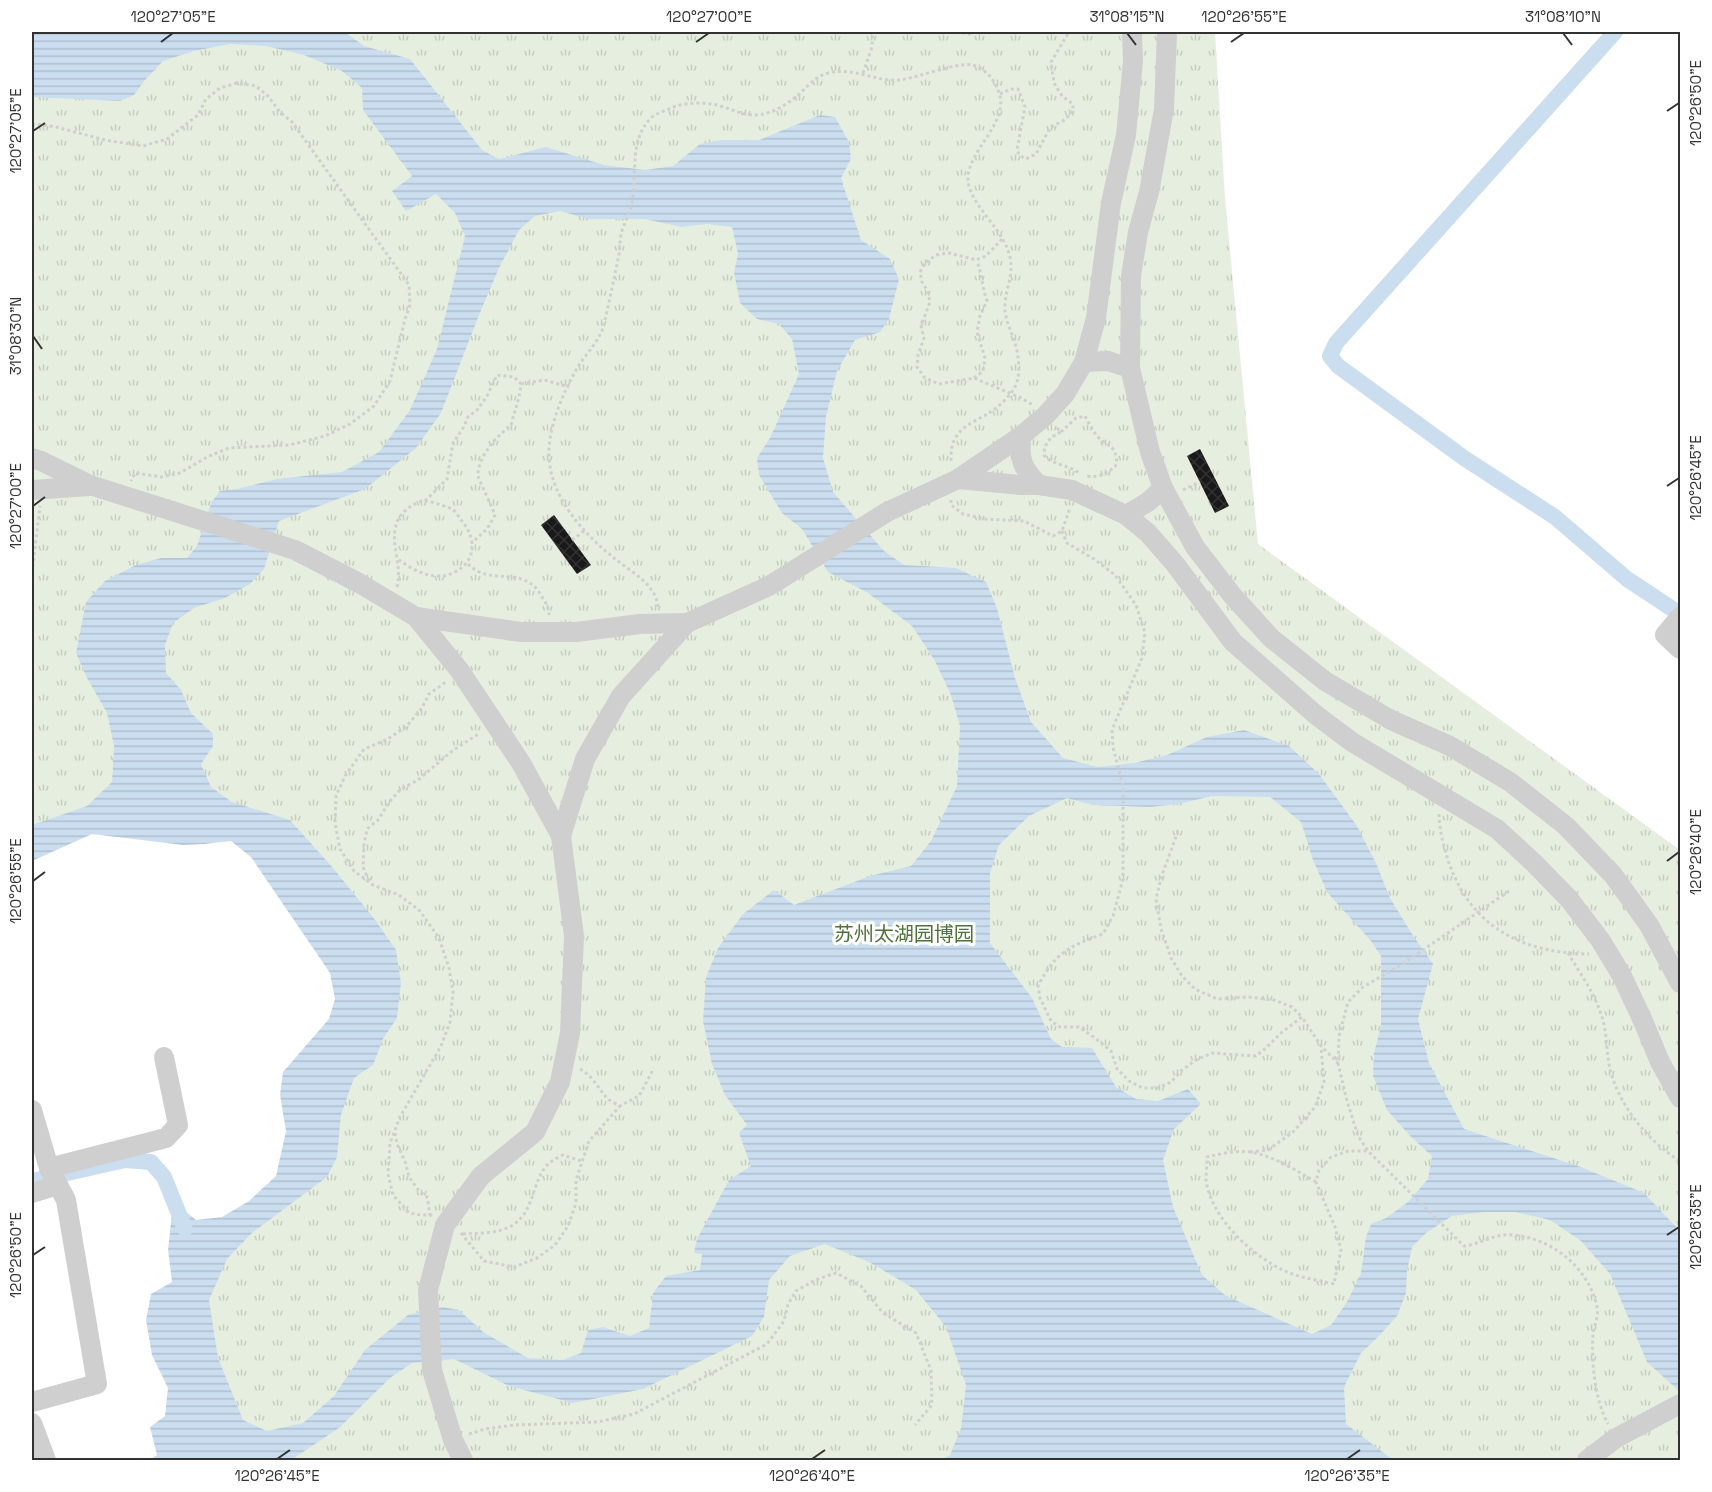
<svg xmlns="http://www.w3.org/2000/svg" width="1712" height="1492" font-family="'Space Grotesk','Noto Sans SC',sans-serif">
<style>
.grass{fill:url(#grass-tufts)}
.water{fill:url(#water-rules);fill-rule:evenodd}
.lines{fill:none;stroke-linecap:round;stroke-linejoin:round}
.canal{stroke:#cbdef0;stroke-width:16}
.building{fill:url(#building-cross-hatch)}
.path{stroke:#cfcfcf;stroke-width:3;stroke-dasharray:3 3;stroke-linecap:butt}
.minor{stroke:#cfcfcf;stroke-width:20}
.ticks{fill:none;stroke:#323232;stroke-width:2}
.labels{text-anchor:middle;stroke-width:6;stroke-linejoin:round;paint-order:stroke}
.park-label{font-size:20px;fill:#4f723a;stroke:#fff}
.neatline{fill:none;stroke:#323232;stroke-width:2}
.ticks-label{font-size:15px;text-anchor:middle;fill:#323232}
</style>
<defs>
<pattern id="grass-tufts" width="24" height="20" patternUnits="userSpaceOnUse" patternTransform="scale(1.5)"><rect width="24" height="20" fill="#e6efdf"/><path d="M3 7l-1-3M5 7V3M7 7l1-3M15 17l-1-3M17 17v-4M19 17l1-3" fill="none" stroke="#c6cdc0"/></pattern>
<pattern id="water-rules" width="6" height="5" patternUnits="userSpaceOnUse" patternTransform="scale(1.5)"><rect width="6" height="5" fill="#cbdef0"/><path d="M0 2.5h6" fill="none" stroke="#afbfce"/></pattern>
<pattern id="building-cross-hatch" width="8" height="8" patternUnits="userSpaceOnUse" patternTransform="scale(1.5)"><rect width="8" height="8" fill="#191919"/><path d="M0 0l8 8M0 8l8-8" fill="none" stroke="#323232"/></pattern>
</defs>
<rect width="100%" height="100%" fill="#fff"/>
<!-- grass -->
<path class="grass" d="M32 32H1215L1225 198 1258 544 1680 850V1460H205L194 1270 272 1195 377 969 279 831 112 814 32 848Z"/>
<!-- water -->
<path class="water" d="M32 32H345L364 46 410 59 482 150 499 159 546 147 604 165 645 170 673 166 700 144 720 140H759L820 115 835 117 849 142 851 159 841 178 861 240 890 259 899 279 889 319 880 332 855 340 837 371 826 417 823 458 833 492 884 551 904 565 956 568 986 582 997 608 1015 678 1031 722 1063 758 1098 767 1134 763 1167 755 1207 737 1244 730 1289 746 1319 774 1357 826 1376 863 1390 898 1412 934 1433 964 1418 1019 1429 1063 1464 1129 1581 1167 1644 1193 1680 1231V1392L1647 1362 1610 1274 1581 1241 1550 1220 1515 1212H1485L1452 1216 1426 1233 1412 1247 1407 1271 1406 1293 1397 1316 1379 1336 1361 1353 1344 1387 1346 1424 1393 1460H940L950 1455 961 1428 966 1385 946 1327 916 1290 871 1263 825 1244 790 1256 769 1280 764 1317 752 1336 643 1389 573 1403 509 1386 454 1359 412 1363 390 1378 339 1428 291 1460H150L157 1455 150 1427 165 1416 168 1388 152 1355 146 1320 151 1294 172 1282 168 1250 172 1213 184 1210 196 1220 222 1217 249 1201 276 1176 286 1131 280 1095 283 1072 329 1019 335 999 330 973 251 857 231 841 204 844 183 845 92 834 32 861V825L87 806 112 782 114 746 107 713 87 678 76 653 86 602 105 581 136 565 161 558H187L197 546 211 503 220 491 237 489 277 479 342 472 379 452 410 410 437 349 465 236 455 213 436 194 406 211 392 191 412 176 363 110 362 88 342 71 304 55 266 46 230 44 194 51 163 61 145 80 134 95 120 101 32 97ZM560 211 589 219H645L681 227 707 224 732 227 738 254 734 272 740 303 757 319 779 324 792 339 799 374 770 438 757 458 759 475 782 513 802 529 828 572 868 593 912 626 935 661 951 695 960 726 957 786 931 841 911 866 870 876 794 905 774 890 743 914 718 948 706 977 703 1021 712 1064 725 1095 747 1125 739 1133 751 1166 729 1180 697 1239 694 1253 702 1254 700 1270 666 1276 653 1293 649 1328 630 1336 603 1327 588 1330 581 1353 563 1360 528 1358 483 1332 459 1310 442 1307 408 1315 365 1350 334 1396 303 1423 267 1431 243 1420 218 1358 209 1300 227 1259 252 1233 327 1177 337 1157 341 1115 354 1078 373 1065 383 1039 397 1018 401 983 396 950 376 921 333 868 290 820 232 802 211 787 201 764 213 746V734L191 713 181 690 166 673 165 645 173 623 194 608 225 598 250 584 264 569 279 521 365 489 416 448 441 413 479 315 499 268 519 230 535 216ZM1212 796 1270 797 1301 822 1313 860 1327 892 1371 941 1381 956V1026L1374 1053 1373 1076 1387 1110 1411 1137 1432 1156 1428 1179 1408 1202 1386 1218 1371 1224 1366 1237 1361 1273 1347 1302 1331 1325 1312 1334 1226 1296 1202 1275 1173 1207 1163 1160 1174 1129 1201 1104 1188 1089 1158 1101 1136 1099 1116 1087 1092 1048 1062 1047 1051 1039 1032 998 990 943V873L999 845 1029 816 1067 798 1092 805 1150 807 1179 804Z"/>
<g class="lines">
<!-- canal -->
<g class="canal">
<path d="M1615 32 1336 343 1330 356 1338 366 1464 458 1555 517 1627 579 1680 614"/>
<path d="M32 1181 125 1160 151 1162 164 1177 185 1229"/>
</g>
</g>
<!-- building -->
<g class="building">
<path d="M1200 449 1229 506 1215 513 1187 456Z"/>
<path d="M554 515 591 565 577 574 541 525Z"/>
</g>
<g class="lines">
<!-- path -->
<g class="path">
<path d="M956 32 970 34 975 32"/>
<path d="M863 73 872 47 873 32"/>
<path d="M1000 94 1010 89H1018L1025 107 1017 150 1019 155 1026 159 1036 154 1050 128 1066 119 1073 111V104L1062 96 1054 83 1051 62 1069 32"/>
<path d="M32 125 37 124 56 127 105 140 143 146 167 139 198 115 206 99 220 88 237 83 256 86 268 96 280 112 292 122 409 285 410 305 405 319 390 381 374 406 350 424 325 436 289 445 229 448 209 456 180 473 162 477 135 473 131 481"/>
<path d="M1002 239 986 256 976 260 949 253 936 255 925 263 920 272 922 282 927 290 930 302 921 326 924 338 918 355 917 367 925 378 939 384 974 378 1021 398 1033 405"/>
<path d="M974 378 983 371 985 358 977 332 980 316 987 301C982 287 982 274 977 261"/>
<path d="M521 384 544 380 569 387"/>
<path d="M1057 428 1061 432C1050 437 1044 443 1044 455 1053 466 1068 464 1079 473"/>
<path d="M1061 432 1076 418 1085 416C1089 423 1093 432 1098 437 1110 449 1115 443 1117 464 1108 474 1099 478 1084 476"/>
<path d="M1183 490 1200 482"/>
<path d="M951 500V505L963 514 985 519 1024 521 1053 536 1062 531 1070 508"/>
<path d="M425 501 447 479 453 443 463 428 468 417 477 410 487 396 497 375 514 377 521 384C520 399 514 411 511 426 497 435 477 458 478 476 479 480 492 507 495 515L487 529 472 543"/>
<path d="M1062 531 1067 543 1094 559 1115 575 1136 605 1145 633 1142 658 1112 730 1113 747 1123 786V879L1113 916 1103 934C1069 946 1055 953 1038 986L1040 998 1051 1021 1060 1027H1079L1095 1038 1111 1051 1117 1069 1129 1081 1143 1088H1158L1171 1082 1182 1070 1196 1060 1212 1053 1256 1056 1266 1048 1281 1033 1302 1017 1321 1046 1338 1063"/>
<path d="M572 540 584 531"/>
<path d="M468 564C492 588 524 563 542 597 546 603 549 608 549 615"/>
<path d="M32 573 40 506"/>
<path d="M397 587C403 566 389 542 397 522 400 513 415 501 425 501 430 501 448 507 452 509 455 511 459 517 461 520 477 538 477 562 453 573 435 582 412 570 398 559"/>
<path d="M658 607C656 584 631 572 614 558 583 533 552 499 549 458 547 428 565 387 581 362 589 351 599 340 603 328 609 304 614 279 619 254 620 248 620 241 621 234 624 223 630 213 632 202 638 173 628 140 652 117 657 113 665 111 671 108 683 103 697 102 711 104 733 107 746 121 770 112 777 110 787 104 793 99 804 91 813 78 825 74 851 65 874 82 899 80 918 78 956 62 972 65 985 68 995 80 999 93 1010 122 967 151 968 180 969 204 1004 229 1010 257 1014 275 1006 287 1005 304 1004 319 1011 330 1015 343 1018 353 1020 367 1018 377 1017 391 1000 406 989 413 978 420 963 425 956 437 951 444 951 454 951 463"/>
<path d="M1439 814C1439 830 1444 847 1449 863 1472 928 1523 953 1589 954"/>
<path d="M1178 831 1161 878 1156 899 1161 929 1171 958 1182 976 1195 989 1217 999 1248 997 1274 1000 1292 1007 1302 1017"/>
<path d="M369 881 363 867 364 845 367 829 378 820 390 801 401 789 418 780 452 751 480 733"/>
<path d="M1509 891 1401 965 1363 987 1348 1002 1339 1036 1338 1063 1347 1101 1358 1136 1368 1151 1464 1246C1481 1244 1495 1233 1513 1235 1552 1238 1589 1268 1597 1307 1599 1316 1594 1326 1593 1334 1591 1361 1595 1400 1608 1424"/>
<path d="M1568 953C1579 972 1594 992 1601 1014 1607 1030 1606 1047 1609 1064 1616 1102 1647 1141 1680 1161"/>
<path d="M580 1069C592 1075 598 1088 607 1098 610 1101 616 1104 620 1106L639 1096 654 1068"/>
<path d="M395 1133 397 1144 406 1164 409 1177 419 1191 427 1197 430 1215"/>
<path d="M1250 1152 1268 1150 1293 1132 1315 1107 1324 1082 1321 1047"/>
<path d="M1316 1182C1295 1170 1274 1156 1250 1152 1236 1150 1220 1154 1207 1157 1207 1165 1206 1173 1206 1180 1211 1218 1252 1256 1285 1271 1300 1278 1318 1280 1334 1284L1341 1250 1335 1227 1316 1182 1319 1170 1331 1157 1348 1151H1368"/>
<path d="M432 1216 430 1215H421L409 1213 393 1195 388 1174 390 1143 400 1117 441 1046 450 1022 453 992 449 968 439 938 420 911 399 895 373 885 354 871 340 849 335 823 336 796 345 776 364 749 386 740 406 727 422 708 429 694 446 682"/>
<path d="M461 1233 484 1261 514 1267 537 1258 555 1245 568 1226 576 1203V1180L589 1141 620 1106"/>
<path d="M463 1234C479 1233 498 1234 513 1225 535 1210 531 1184 547 1165 551 1161 557 1158 563 1155L581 1161"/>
<path d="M469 1434 485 1429 514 1425 597 1422 634 1414 767 1344 784 1321 788 1304 796 1291 815 1280 836 1273 861 1286 883 1313 916 1333 931 1370 932 1405 915 1425"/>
</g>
<!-- minor -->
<g class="minor">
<path d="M1084 362 1108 361 1130 368 1150 452 1163 488 1195 547 1232 595 1271 638 1325 681 1391 720 1450 746 1510 782 1566 826 1613 875 1649 925 1680 983"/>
<path d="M1130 368 1131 276 1138 232 1149 192 1164 109 1167 32"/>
<path d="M1021 436C1019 460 1022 468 1039 485"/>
<path d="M32 458 41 461 90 485 295 550 359 583 416 617 460 671 521 763 561 836"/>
<path d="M958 479 1020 485H1039L1072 490 1126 515 1148 502 1163 488"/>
<path d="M32 490 89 486"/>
<path d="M1126 515 1148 533 1175 564 1233 642 1316 715 1352 742 1497 829 1534 863 1569 899 1601 941 1622 976 1643 1021 1660 1062 1680 1098"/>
<path d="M416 617 521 632H576L640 624 687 623"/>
<path d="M1680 617 1665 635 1680 649"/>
<path d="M32 1110 49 1168 66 1200 97 1384 32 1402"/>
<path d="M49 1168 166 1138 178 1125 164 1057"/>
<path d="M32 1193 58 1185"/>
<path d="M32 1423 46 1460"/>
<path d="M463 1460 453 1440 432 1370 428 1290 445 1225 481 1176 535 1132 560 1082 570 1033 574 936 561 836 585 759 621 696 687 623 769 586 887 512 958 479 1021 436 1045 416 1065 394 1084 362 1096 318 1111 203 1126 135 1133 61 1132 32"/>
<path d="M1587 1460 1616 1438 1680 1404"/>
</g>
</g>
<!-- ticks -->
<path class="ticks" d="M1127 33 1136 45M1563 33 1572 45M161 42 173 33M696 42 709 33M1231 42 1244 33M1667 111 1679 103M33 131 45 123M33 336 42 349M1667 486 1679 478M33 506 45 497M1667 861 1679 852M33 881 45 872M1667 1235 1679 1227M33 1255 45 1247M277 1459 290 1450M812 1459 825 1450M1347 1459 1360 1450"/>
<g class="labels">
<!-- park labels -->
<g class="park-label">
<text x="904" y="941">苏州太湖园博园</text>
</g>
</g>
<!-- border -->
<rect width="1712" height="1492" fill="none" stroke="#ffffff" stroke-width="66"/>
<rect x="33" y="33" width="1646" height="1426" class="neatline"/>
<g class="ticks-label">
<text x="173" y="22">120°27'05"E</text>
<text x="709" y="22">120°27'00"E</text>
<text x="1127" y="22">31°08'15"N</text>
<text x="1244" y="22">120°26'55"E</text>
<text x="1563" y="22">31°08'10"N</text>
<text transform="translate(1696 103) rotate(-90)" y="5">120°26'50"E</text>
<text transform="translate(16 131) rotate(-90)" y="5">120°27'05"E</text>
<text transform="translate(16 336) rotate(-90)" y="5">31°08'30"N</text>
<text transform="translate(1696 478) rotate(-90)" y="5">120°26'45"E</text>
<text transform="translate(16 506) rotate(-90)" y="5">120°27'00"E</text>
<text transform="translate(1696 852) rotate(-90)" y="5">120°26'40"E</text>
<text transform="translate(16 881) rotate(-90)" y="5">120°26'55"E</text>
<text transform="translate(1696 1227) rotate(-90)" y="5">120°26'35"E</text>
<text transform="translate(16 1255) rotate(-90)" y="5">120°26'50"E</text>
<text x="277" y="1481">120°26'45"E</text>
<text x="812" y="1481">120°26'40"E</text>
<text x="1347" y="1481">120°26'35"E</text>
</g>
</svg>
